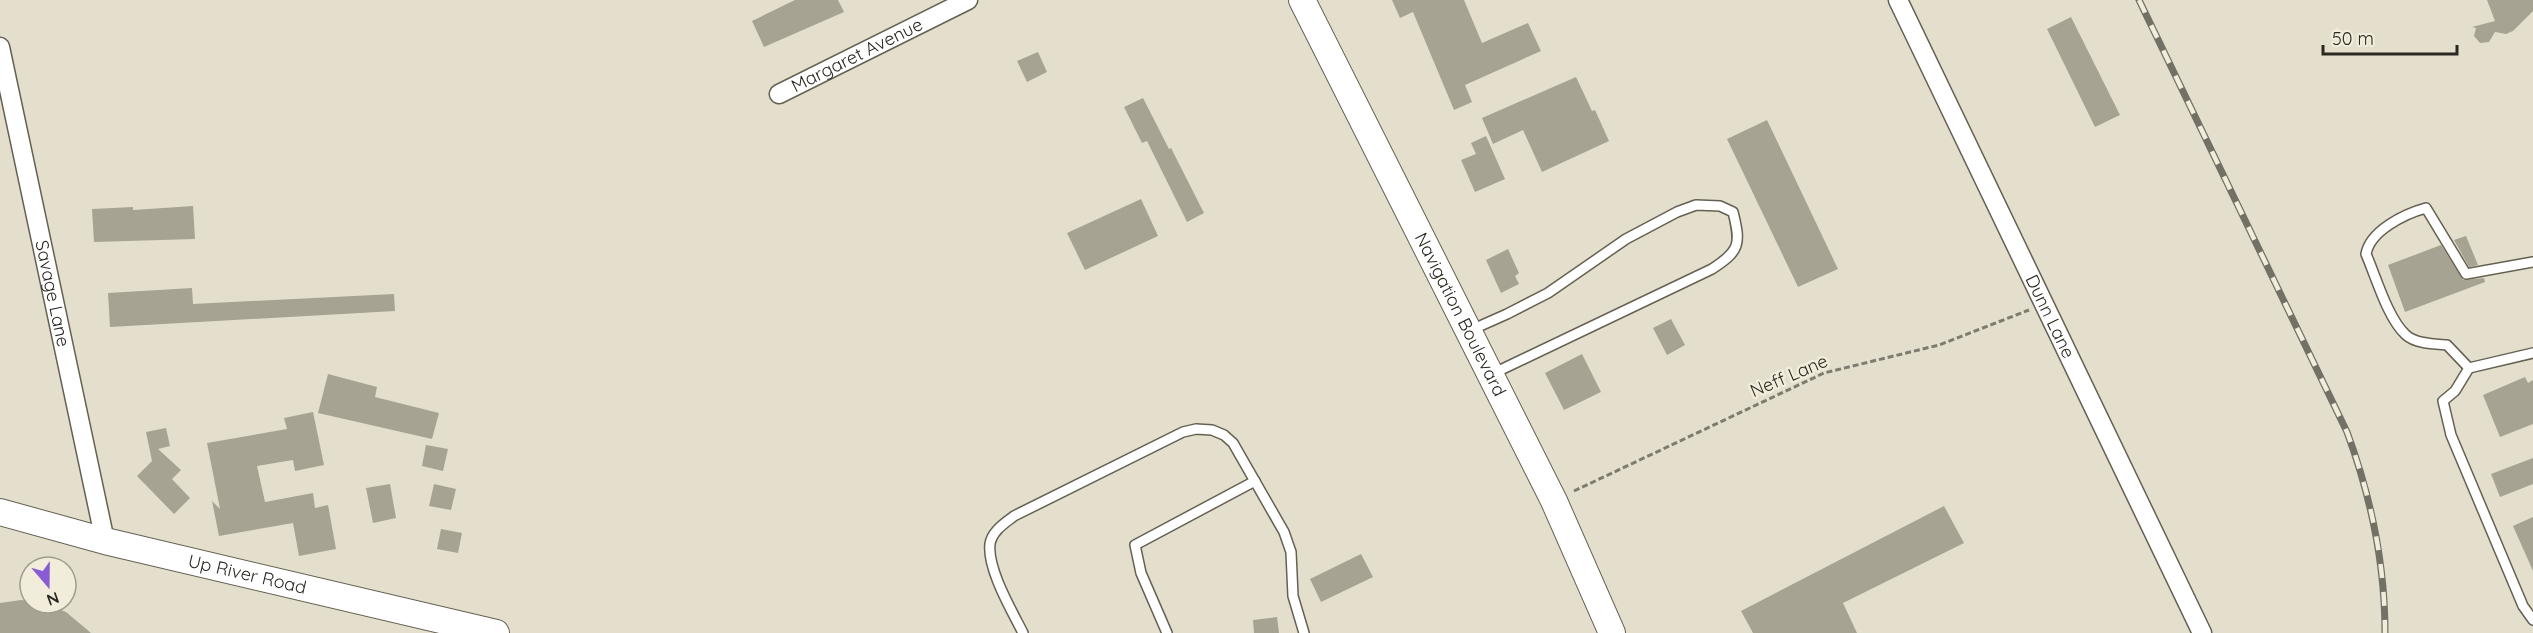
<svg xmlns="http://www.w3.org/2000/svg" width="2533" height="633" font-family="Quicksand,sans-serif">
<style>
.building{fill:#a7a392}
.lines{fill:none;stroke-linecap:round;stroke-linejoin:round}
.lane-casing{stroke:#656151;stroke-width:12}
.street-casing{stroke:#656151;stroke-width:21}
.secondary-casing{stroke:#656151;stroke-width:28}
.path{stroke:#7e7b6f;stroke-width:3;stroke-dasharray:6 3;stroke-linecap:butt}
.lane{stroke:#fff;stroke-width:9}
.street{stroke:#fff;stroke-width:18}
.secondary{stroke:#fff;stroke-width:26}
.rail-casing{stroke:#737165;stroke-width:7}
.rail{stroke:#f1edda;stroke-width:4.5;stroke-dasharray:14;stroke-linecap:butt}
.labels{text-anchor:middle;stroke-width:5;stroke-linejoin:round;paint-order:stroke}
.street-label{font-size:18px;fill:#292821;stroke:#f1edda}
</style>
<rect width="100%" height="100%" fill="#e4dfcd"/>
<!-- building -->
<g class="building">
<path d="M795 0H838L844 12 764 47 752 21Z"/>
<path d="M1392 0H1464L1482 43 1528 23 1541 51 1465 85 1472 102 1454 110 1413 12 1400 18Z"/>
<path d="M2487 0H2533V11L2513 31 2506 34 2495 32 2489 42 2480 43 2474 36 2476 28 2472 27 2495 21Z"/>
<path d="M2071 17 2120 115 2095 127 2047 29Z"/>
<path d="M1038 52 1047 72 1027 82 1017 61Z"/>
<path d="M1576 77 1592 111 1595 110 1609 141 1542 172 1523 130 1493 144 1482 118Z"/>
<path d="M1143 98 1169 149 1171 148 1204 213 1187 222 1147 141 1142 143 1124 107Z"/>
<path d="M1767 120 1838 269 1798 287 1727 139Z"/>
<path d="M1486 136 1505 179 1475 192 1461 160 1476 154 1471 143Z"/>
<path d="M1141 199 1158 236 1085 270 1067 233Z"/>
<path d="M193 206 195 239 94 242 92 209 133 207V210Z"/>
<path d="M2466 236 2478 265 2469 267 2454 240Z"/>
<path d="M2441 245 2463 280 2484 278 2485 282 2405 312 2388 265Z"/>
<path d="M1508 249 1519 273 1515 276 1519 284 1501 293 1486 260Z"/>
<path d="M192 288 193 304 394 294 395 311 110 327 108 293Z"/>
<path d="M1671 319 1685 345 1667 355 1653 328Z"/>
<path d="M1582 354 1601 392 1564 410 1545 373Z"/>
<path d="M328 374 377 387 375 397 439 413 432 439 318 413Z"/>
<path d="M2525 377 2528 383 2533 380V424L2500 437 2483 395Z"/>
<path d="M313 412 324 465 295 471 293 460 257 466 265 502 313 493 315 508 328 505 336 549 299 556 293 523 219 536 212 501 220 509 207 443 287 429 284 418Z"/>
<path d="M166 428 170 446 158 449 181 470 172 479 190 498 174 514 137 476 152 461 146 432Z"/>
<path d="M426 445 448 449 443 471 422 466Z"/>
<path d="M2533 458V484L2500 497 2491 474Z"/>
<path d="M390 484 396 518 373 523 366 488Z"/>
<path d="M434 484 456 489 451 510 429 506Z"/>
<path d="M1944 506 1964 543 1843 603 1857 633H1753L1741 611Z"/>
<path d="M2533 517V571L2513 526Z"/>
<path d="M441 529 462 533 458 553 437 549Z"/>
<path d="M1361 554 1373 577 1321 602 1310 579Z"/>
<path d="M21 600 30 601V603H43L66 612 91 633H0V603Z"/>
<path d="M1277 617 1279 633H1254L1253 620Z"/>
</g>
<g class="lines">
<defs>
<g id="lane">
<path d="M2533 262 2466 274 2426 208C2404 214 2370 231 2366 254 2376 277 2388 319 2406 335 2416 344 2435 344 2447 345L2469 368 2533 353"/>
<path d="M1471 330 1507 314 1548 293 1626 239 1677 212 1696 205 1720 206 1733 212C1741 244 1740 251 1712 269L1492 374"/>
<path d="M2469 368 2455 391 2443 401 2451 435 2523 606 2533 620"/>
<path d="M1023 633C1012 611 987 569 990 544 992 531 1005 523 1014 516L1183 432 1196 429 1212 430 1224 435 1233 443 1284 532 1291 552 1293 596 1304 633"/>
<path d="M1167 633 1141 573 1135 545 1255 481"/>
</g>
<g id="street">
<path id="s1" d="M1898 0 2202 633"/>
<path id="s2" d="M0 47 105 541"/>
<path id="s3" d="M779 94 968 0"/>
</g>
<g id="secondary">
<path id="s4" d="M1302 0 1554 501 1612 633"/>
<path id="s5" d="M0 512 105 541 496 633"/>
</g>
</defs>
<!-- lane casing -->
<use href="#lane" class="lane-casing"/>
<!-- street casing -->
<use href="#street" class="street-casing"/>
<!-- secondary casing -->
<use href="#secondary" class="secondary-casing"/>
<!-- path -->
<path class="path" d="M1574 491 1824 373 1939 345 2029 310"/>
<!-- lane -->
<use href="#lane" class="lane"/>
<!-- street -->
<use href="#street" class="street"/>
<!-- secondary -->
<use href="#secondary" class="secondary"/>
<defs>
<path id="rail" d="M2139 0 2347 432C2371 497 2385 563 2385 633"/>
</defs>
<!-- rail casing -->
<use href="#rail" class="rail-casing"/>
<!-- rail -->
<use href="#rail" class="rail"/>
</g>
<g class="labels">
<!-- street labels -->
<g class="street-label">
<text dy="6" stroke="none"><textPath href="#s3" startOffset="87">Margaret Avenue</textPath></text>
<text dy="6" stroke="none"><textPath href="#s2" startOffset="252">Savage Lane</textPath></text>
<text dy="6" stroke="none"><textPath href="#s4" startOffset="352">Navigation Boulevard</textPath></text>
<text dy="6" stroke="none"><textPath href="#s1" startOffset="351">Dunn Lane</textPath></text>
<text transform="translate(1789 376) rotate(-23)" y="6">Neff Lane</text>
<text dy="6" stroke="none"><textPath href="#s5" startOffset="255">Up River Road</textPath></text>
</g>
</g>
<!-- north arrow -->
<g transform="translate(48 585) rotate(160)"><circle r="28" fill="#f1edda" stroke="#a19e90" stroke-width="1.5"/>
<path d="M0-4.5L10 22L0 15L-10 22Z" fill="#895cd6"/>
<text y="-9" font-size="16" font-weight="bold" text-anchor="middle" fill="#292821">N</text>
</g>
<!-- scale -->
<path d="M2323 45v9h134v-9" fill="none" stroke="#292821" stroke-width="3"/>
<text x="2332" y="45" font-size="18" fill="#292821" stroke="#f1edda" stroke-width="4.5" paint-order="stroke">50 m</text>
</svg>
